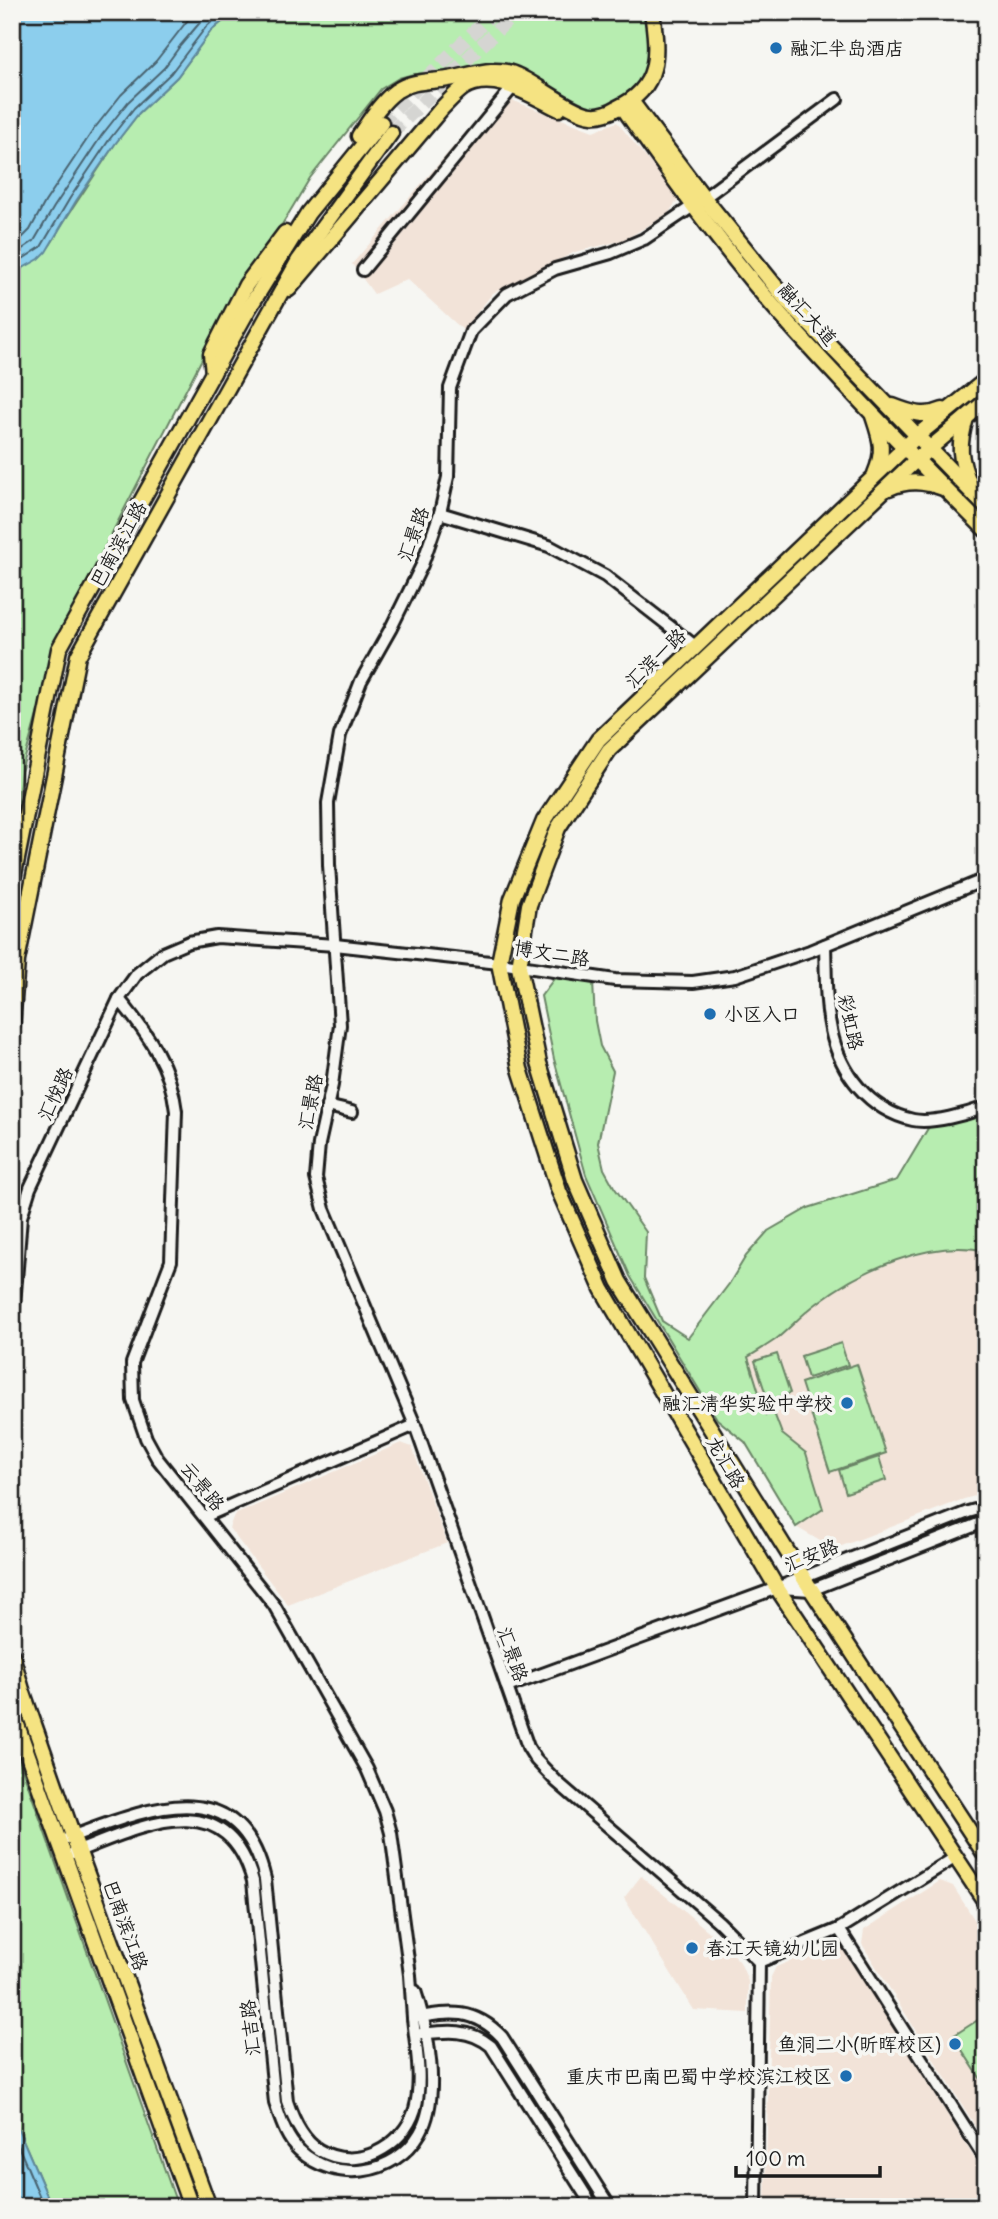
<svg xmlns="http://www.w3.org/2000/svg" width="998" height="2219" font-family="Delius,'LXGW WenKai TC',sans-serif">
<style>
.built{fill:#f2e3d8}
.green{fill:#b7edb0;stroke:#6a8466;stroke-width:2}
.water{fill:#8cceed;stroke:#5f8799;stroke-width:2}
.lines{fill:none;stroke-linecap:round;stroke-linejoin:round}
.shore{stroke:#496370;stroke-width:2}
.major-tunnel{stroke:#d5d5d2;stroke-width:14;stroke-dasharray:14 7;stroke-linecap:butt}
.minor-casing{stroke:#1c1c1c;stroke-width:16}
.major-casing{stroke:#1c1c1c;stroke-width:19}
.minor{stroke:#f6f6f2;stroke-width:10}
.major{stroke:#f5e382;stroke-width:14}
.poi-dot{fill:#1f6fb2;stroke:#f6f6f2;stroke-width:2.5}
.labels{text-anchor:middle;stroke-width:7;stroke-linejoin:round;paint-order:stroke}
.poi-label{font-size:19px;fill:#1c1c1c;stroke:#f6f6f2;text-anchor:start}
.street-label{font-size:19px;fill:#1c1c1c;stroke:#f6f6f2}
</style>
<rect width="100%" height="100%" fill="#f6f6f2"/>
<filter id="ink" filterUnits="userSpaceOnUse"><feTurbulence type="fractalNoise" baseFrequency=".0143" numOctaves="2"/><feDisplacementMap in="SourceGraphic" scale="14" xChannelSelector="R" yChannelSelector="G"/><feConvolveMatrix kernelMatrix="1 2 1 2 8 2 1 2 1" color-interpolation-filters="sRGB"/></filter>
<g filter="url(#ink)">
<!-- built -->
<g class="built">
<path d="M498 95 593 131 617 122 679 198 668 214 624 240 575 252 493 293 463 330 407 279 374 294 352 264Z"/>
<path d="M972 1248 986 1251V1493L964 1499 834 1549 796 1527 745 1442 717 1419 698 1387 776 1339 815 1305 847 1282 895 1261 935 1250Z"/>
<path d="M401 1443 412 1447 447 1543 288 1605 229 1528 234 1515Z"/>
<path d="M641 1876 712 1934 732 1953 740 1962 748 1981V2013L694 2010 624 1898Z"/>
<path d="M940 1881 953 1886 986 1938V2143L862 1944 864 1930Z"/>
<path d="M832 1944 843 1947 985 2175 983 2191 965 2207H765L771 1977 776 1967Z"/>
</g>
<!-- green -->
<g class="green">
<path d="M234 12H647L649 63 641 88 600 111 565 101 530 73 511 69 439 77 414 74 399 78 381 89 310 178 206 351 96 564 56 647 21 772 12 859V274C35 261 48 254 59 229L115 144 139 113 177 77 211 31Z"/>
<path d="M556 976 593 982 595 1021 600 1046 613 1071 598 1143 604 1169 614 1187 646 1232 644 1278 662 1321 688 1338 729 1284 746 1256 768 1231 808 1208 897 1180 930 1125 986 1112V1251C931 1238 858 1271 816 1304 801 1315 789 1329 775 1340 766 1346 757 1352 748 1357L766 1415 774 1413 782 1434 806 1453 823 1509 796 1527 745 1442 717 1419 630 1276 586 1175 554 1059 541 996Z"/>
<path d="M841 1343 848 1365 808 1378 801 1356Z"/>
<path d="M777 1354 790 1393 768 1401 755 1361Z"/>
<path d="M857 1364 886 1453 830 1472 801 1383Z"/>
<path d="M879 1457 886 1480 846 1493 839 1470Z"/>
<path d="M12 1740 178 2207H52L14 2119 12 2110Z"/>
<path d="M981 2018 986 2025V2087L953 2036Z"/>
</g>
<!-- water -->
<g class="water">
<path d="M12 12H234L211 31 177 77 139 113 115 144 76 201 46 252 39 259 12 274Z"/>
<path d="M12 2110 14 2119 52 2207H12Z"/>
</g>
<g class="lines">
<!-- shore -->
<g class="shore">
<path d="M12 243 23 237 30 230 45 202 94 129 121 95 156 61 194 12"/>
<path d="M12 256 34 241 54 207 102 135 128 102 164 68 180 46 209 12"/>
<path d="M12 266 41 247 70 198 109 140 134 108 171 73 206 27 223 12"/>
<path d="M12 2131 44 2207"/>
</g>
<!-- major-tunnel -->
<g class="major-tunnel">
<path d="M381 123 494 12"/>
<path d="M391 133 516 12"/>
</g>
<defs>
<g id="minor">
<path d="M363 270 513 87"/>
<path d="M440 513 549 546 605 576 695 646"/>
<path d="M825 945C826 974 825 1002 831 1030 840 1072 868 1110 913 1120 932 1124 967 1114 986 1107"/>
<path d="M119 999C147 1033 171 1066 176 1111L171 1261 132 1363 133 1400 146 1438 157 1458 274 1605 367 1769 385 1811 391 1833 410 1975 413 2018"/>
<path d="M327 1106 352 1112"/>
<path d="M12 1330 21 1217 30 1188 119 999 137 974 163 953 189 942 217 937 335 945 499 963 615 980 693 982 735 976 810 951 986 879"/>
<path d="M206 1516 415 1425"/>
<path d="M780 1588 811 1590 986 1521"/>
<path d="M507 1687 777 1588 968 1512 986 1507"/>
<path d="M68 1838C142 1811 239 1767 265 1879L287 2101C293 2119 302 2140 319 2150 356 2172 403 2148 415 2109 423 2080 416 2048 413 2018 450 2012 474 2007 502 2037L610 2207"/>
<path d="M73 1853C139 1828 225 1782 253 1881L275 2103C281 2120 286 2138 299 2150 335 2184 395 2176 420 2133 441 2096 428 2029 415 1991"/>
<path d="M839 1929 986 2160"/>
<path d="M759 1962 839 1929 956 1857"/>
<path d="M421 2034C447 2031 470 2028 491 2046L593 2207"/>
<path d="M756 2207 759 1962 719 1922 557 1782 536 1760 528 1747 415 1425 324 1209 316 1178 319 1144 332 1085 340 1025 329 865 328 803 340 735 361 681 391 628 422 565 440 513 448 477 450 388 471 331 507 294 555 269 611 253 644 239 693 206 837 99"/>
</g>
<g id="major">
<path d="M631 101 704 198 789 303 986 507"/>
<path d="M622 106C672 177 723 249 780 314 846 388 916 460 986 530"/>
<path d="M359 136C370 120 381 102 396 91 412 80 430 82 448 79 470 76 494 65 516 75 535 83 574 114 592 115 600 116 611 112 617 108 661 88 658 53 652 12"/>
<path d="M289 289 442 108C449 101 456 93 463 88 493 69 532 96 559 109"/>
<path d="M213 373 211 354 246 285 285 233"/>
<path d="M986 380 918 435 598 740 544 821 512 899 499 963 520 1069 559 1191 602 1289 777 1588 986 1903"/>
<path d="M986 401 916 460 609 750 558 828 529 905 519 967 539 1063 575 1180 619 1281 803 1577 986 1856"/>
<path d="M893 406C911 413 925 418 943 410"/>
<path d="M873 416C881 440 885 450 875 474"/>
<path d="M966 418C958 446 959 457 970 485"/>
<path d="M889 488C908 480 923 481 943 488"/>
<path d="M12 884 59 649 249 308 308 213 381 123"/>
<path d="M12 1026 17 961 78 656 299 260 391 133"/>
<path d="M12 1655 22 1690 73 1836 209 2207"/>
<path d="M12 1711 191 2207"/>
</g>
</defs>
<!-- minor casing -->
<use href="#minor" class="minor-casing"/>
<!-- major casing -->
<use href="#major" class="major-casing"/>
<!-- minor -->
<use href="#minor" class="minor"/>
<!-- major -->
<use href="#major" class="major"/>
</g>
</g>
<!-- markers -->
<g class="poi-dot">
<circle cx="776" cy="48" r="7"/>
<circle cx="710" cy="1014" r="7"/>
<circle cx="847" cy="1403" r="7"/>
<circle cx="692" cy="1948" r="7"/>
<circle cx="955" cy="2044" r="7"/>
<circle cx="846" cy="2076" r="7"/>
</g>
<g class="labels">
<!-- poi labels -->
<g class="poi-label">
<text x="790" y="55">融汇半岛酒店</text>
<text x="724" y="1021">小区入口</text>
<text x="833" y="1410" text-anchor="end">融汇清华实验中学校</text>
<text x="706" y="1955">春江天镜幼儿园</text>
<text x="941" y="2051" text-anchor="end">鱼洞二小(昕晖校区)</text>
<text x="832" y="2083" text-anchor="end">重庆市巴南巴蜀中学校滨江校区</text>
</g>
<!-- street labels -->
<g class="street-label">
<text transform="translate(808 314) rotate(48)" y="7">融汇大道</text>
<text transform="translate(413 534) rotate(-70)" y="7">汇景路</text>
<text transform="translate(118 544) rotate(-61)" y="7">巴南滨江路</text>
<text transform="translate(655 658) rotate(-44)" y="7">汇滨一路</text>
<text transform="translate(552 953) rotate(9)" y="7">博文二路</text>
<text transform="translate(851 1022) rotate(78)" y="7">彩虹路</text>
<text transform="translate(55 1094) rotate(-65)" y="7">汇悦路</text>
<text transform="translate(310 1102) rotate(-79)" y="7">汇景路</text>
<text transform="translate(726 1462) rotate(60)" y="7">龙汇路</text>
<text transform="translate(203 1486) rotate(51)" y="7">云景路</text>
<text transform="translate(811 1555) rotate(-22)" y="7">汇安路</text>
<text transform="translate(513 1654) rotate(71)" y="7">汇景路</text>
<text transform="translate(126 1925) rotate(70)" y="7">巴南滨江路</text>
<text transform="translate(250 2028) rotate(-96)" y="7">汇吉路</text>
</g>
</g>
<!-- margin -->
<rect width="998" height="2219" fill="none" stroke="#f6f6f2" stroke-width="42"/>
<rect x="21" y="21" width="956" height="2177" fill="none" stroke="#1c1c1c" stroke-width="2.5" filter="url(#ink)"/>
<!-- scale -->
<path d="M736 2166v10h144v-10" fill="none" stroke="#1c1c1c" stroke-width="3.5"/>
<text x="746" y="2166" font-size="21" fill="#1c1c1c" stroke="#f6f6f2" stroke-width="5" paint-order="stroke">100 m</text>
</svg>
